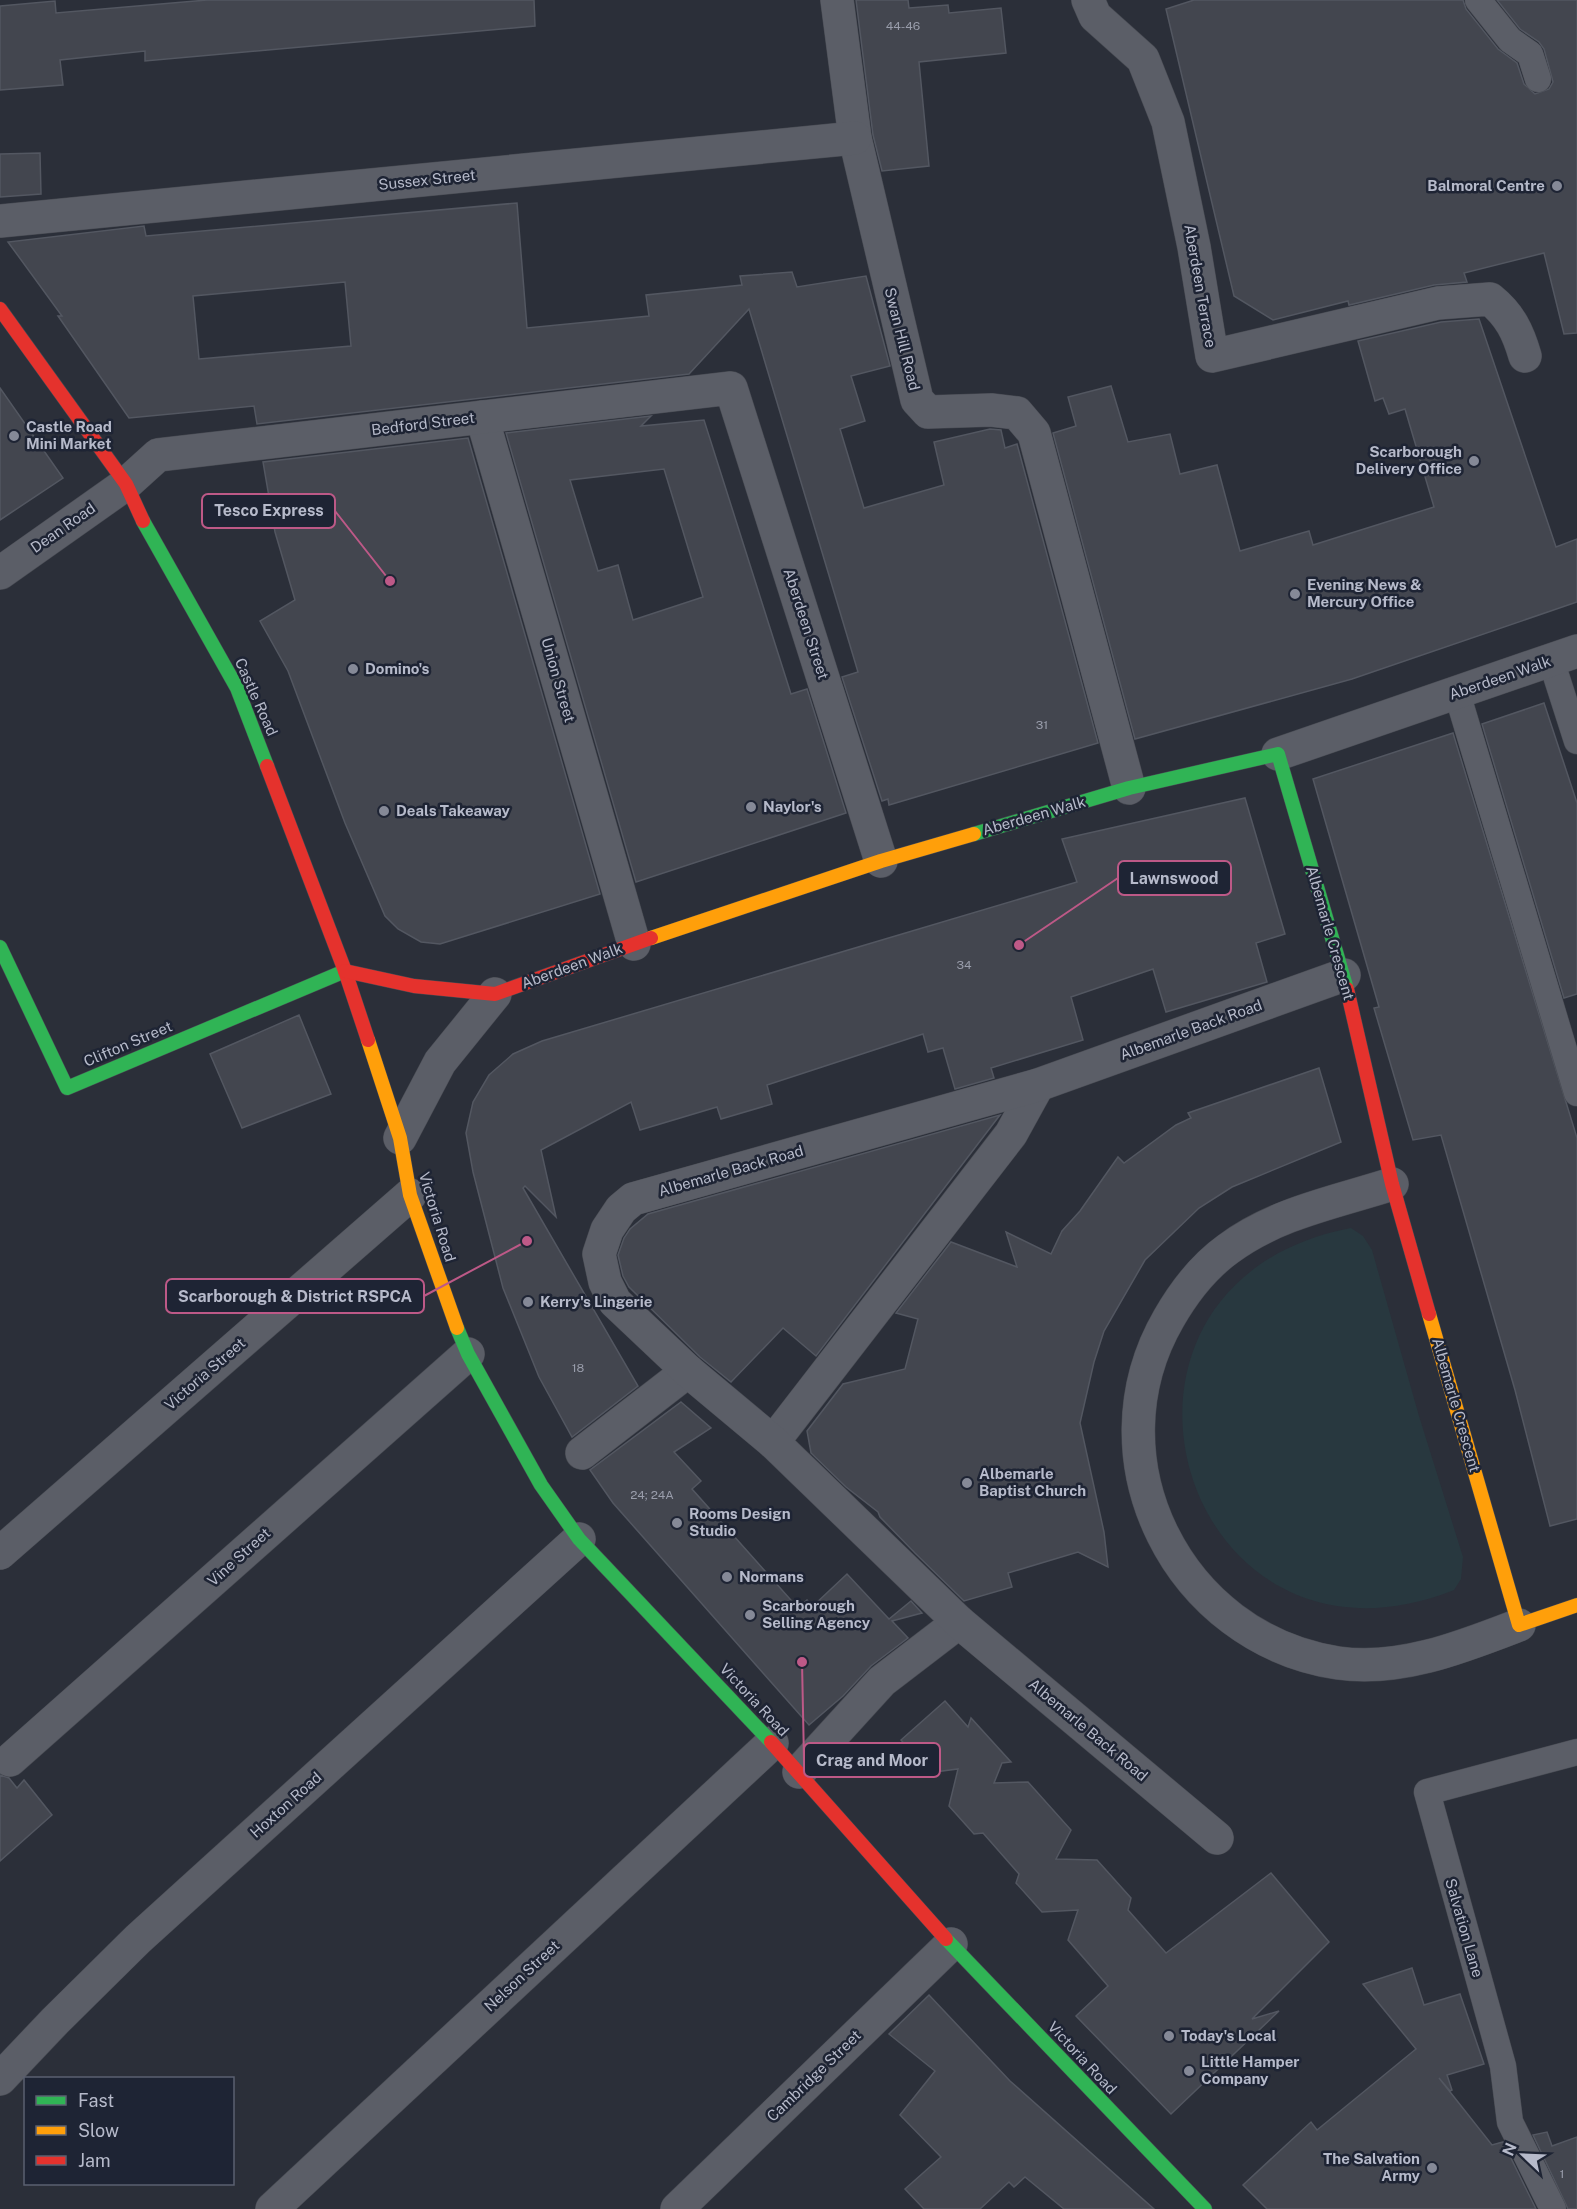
<svg xmlns="http://www.w3.org/2000/svg" width="1577" height="2209" font-family="'Public Sans',sans-serif">
<style>
.green{fill:#28383f}
.building{fill:#43464f;stroke:#535761;stroke-width:1.5;fill-rule:evenodd}
.lines{fill:none;stroke-linecap:round;stroke-linejoin:round}
.lane-casing{stroke:#474a52;stroke-width:27}
.street-casing{stroke:#474a52;stroke-width:34}
.fast-casing{stroke:#474a52;stroke-width:15}
.slow-casing{stroke:#474a52;stroke-width:15}
.jam-casing{stroke:#474a52;stroke-width:15}
.lane{stroke:#5b5e67;stroke-width:26}
.street{stroke:#5b5e67;stroke-width:33}
.fast{stroke:#30b455;stroke-width:14}
.slow{stroke:#ff9f0a;stroke-width:14}
.jam{stroke:#e5322d;stroke-width:14}
.poi-dot{fill:#858997;stroke:#1e2434;stroke-width:2}
.labels{text-anchor:middle;stroke-width:5;stroke-linejoin:round;paint-order:stroke}
.number-label{font-size:12px;fill:#999dab}
.street-label{font-size:15px;fill:#b6baca;stroke:#1e2434}
.poi-label{font-size:15px;font-weight:bold;fill:#b6baca;stroke:#1e2434;text-anchor:start}
.leader{fill:none;stroke:#bd5987;stroke-width:2}
.callout-dot{fill:#bd5987;stroke:#1e2434;stroke-width:2}
.callout{fill:#1e2434;stroke:#bd5987;stroke-width:2}
.callout-label{font-size:16px;text-anchor:middle;font-weight:bold;fill:#b6baca}
</style>
<rect width="100%" height="100%" fill="#2b2f39"/>
<!-- green -->
<path class="green" d="M1351 1228 1363 1236 1372 1250 1419 1416 1463 1557 1461 1579 1454 1590C1179 1699 1060 1284 1351 1228Z"/>
<!-- building -->
<g class="building">
<path d="M207 0H534L535 26 145 61V51L60 60 63 85 0 90V6L55 1 56 13Z"/>
<path d="M856 0H908L909 8 948 5 949 13 1001 8 1006 53 919 62 929 166 882 171 873 135Z"/>
<path d="M1194 0H1463L1466 9 1498 49 1517 63 1524 84 1535 94 1549 89 1553 82 1544 49 1539 42 1520 29 1497 0H1577V333L1564 334 1544 253 1464 273 1467 282 1434 285 1349 305 1348 301 1273 320 1234 296 1166 9Z"/>
<path d="M40 153 41 194 0 197V154Z"/>
<path d="M517 203 527 328 649 316 646 295 742 285 740 276 792 272 797 287 866 276 890 366 851 376 865 421 840 429 864 508 944 485 934 442 990 429 1001 430 1005 448 1017 444 1098 743 889 805 888 799 882 801 842 677 858 672 749 309 689 374 257 424 254 406 129 418 58 316H62L8 242 144 226 146 236ZM345 282 351 346 199 359 193 296Z"/>
<path d="M1479 319 1556 547 1577 539V602L1352 679 1135 739 1053 433 1076 426 1068 397 1111 386 1128 442 1170 434 1180 474 1217 465 1240 551 1309 531 1313 545 1434 507 1405 409 1389 414 1383 398 1375 401 1358 341 1441 322Z"/>
<path d="M0 388 63 478 0 520Z"/>
<path d="M651 416 641 426 704 420 791 694 807 689 846 813 636 882 506 433ZM664 469 703 597 633 620 618 565 598 571 570 480Z"/>
<path d="M468 438 600 894 440 944 421 942 398 929 385 916 345 823 288 671 260 621 295 600 275 532 263 462Z"/>
<path d="M1544 703 1577 803V994L1564 998 1482 724Z"/>
<path d="M1453 733 1577 1138V1519L1550 1526 1515 1390 1441 1135 1413 1140 1374 1008 1379 1007 1313 779Z"/>
<path d="M1245 798 1285 934 1256 943 1267 982 1166 1012 1153 969 1071 997 1083 1040 991 1068 994 1078 955 1089 943 1048 928 1052 923 1034 767 1085 772 1104 721 1119 717 1107 640 1130 631 1102 541 1150 556 1217 525 1186 523 1188 638 1386 572 1437 539 1377 503 1288 473 1172 466 1133 473 1102 489 1075 513 1054 542 1041 1077 882 1062 839Z"/>
<path d="M299 1015 331 1094 242 1128 210 1054Z"/>
<path d="M1319 1068 1341 1142 1232 1187 1199 1208 1145 1260 1104 1331 1094 1362 1080 1423 1104 1532 1108 1567 1078 1552 1008 1573 1012 1587 964 1601 915 1553 880 1517 878 1512 846 1487 811 1453 807 1431 843 1384 905 1369 918 1319 896 1313 951 1242 1017 1267 1006 1232 1051 1254 1062 1231 1080 1211 1118 1157 1124 1163 1176 1125 1191 1118 1188 1113Z"/>
<path d="M1000 1115 816 1356 783 1328 731 1382 700 1357 629 1287 623 1276 618 1255 624 1238 630 1229 648 1214Z"/>
<path d="M681 1402 711 1428 674 1452 701 1481 692 1489 798 1608 807 1600 813 1606 847 1574 889 1619 911 1601 922 1613 892 1621 908 1638 871 1666 843 1696 809 1725 613 1503 590 1470Z"/>
<path d="M945 1701 968 1727 971 1718 1011 1762 1002 1763 994 1783 1028 1782 1071 1830 1056 1859 1097 1860 1131 1898 1128 1910 1166 1953 1271 1873 1329 1942 1252 2019 1279 2011 1171 2114 1076 2016 1108 1986 1068 1940 1078 1910 1042 1912 1016 1883 1019 1874 983 1833 974 1834 949 1806 958 1769 920 1774 907 1759 909 1749 901 1740Z"/>
<path d="M0 1775 9 1778 17 1788 24 1780 52 1815 0 1861Z"/>
<path d="M1412 1968 1424 2005 1460 1994 1484 2064 1447 2075 1452 2090 1450 2091 1439 2078 1492 2145 1503 2142 1536 2209H1267L1243 2185 1311 2122 1317 2130 1416 2049 1363 1984Z"/>
<path d="M929 1995 1010 2081 1154 2209H1064L1025 2177 1014 2187 1009 2182 980 2209H924L905 2189 941 2157 900 2115 935 2071 889 2034Z"/>
<path d="M1547 2132 1552 2146 1577 2137V2209H1568L1533 2135Z"/>
</g>
<g class="lines">
<defs>
<g id="lane">
<path d="M1478 0 1510 40 1530 54 1538 79"/>
<path d="M1551 660 1577 741"/>
<path d="M1457 693 1577 1093"/>
<path d="M1553 2209 1510 2122 1503 2066 1427 1792 1577 1752"/>
</g>
<g id="street">
<path d="M837 0 855 138 917 400 928 412 991 410 1017 413 1034 433 1129 788"/>
<path d="M1088 0 1095 16 1143 59 1168 122 1194 247 1212 356 1438 303 1490 299C1510 315 1518 332 1525 356"/>
<path d="M0 221 855 138"/>
<path d="M482 417 634 944"/>
<path d="M0 573 126 484 158 455 731 388 881 861"/>
<path d="M1278 754 1577 651"/>
<path d="M400 1138 440 1062 495 994"/>
<path d="M1392 1184C1336 1202 1276 1213 1228 1249 1203 1267 1184 1292 1169 1318 1087 1459 1178 1639 1338 1663 1400 1672 1462 1647 1519 1625"/>
<path d="M773 1442 1011 1134 1038 1085"/>
<path d="M582 1453 688 1371"/>
<path d="M0 1553 410 1195"/>
<path d="M10 1760 468 1354"/>
<path d="M799 1772 882 1681 959 1622"/>
<path d="M1217 1838 959 1622 773 1442 688 1371 615 1302 605 1282 599 1254 607 1230 621 1209 633 1199 1038 1085 1344 975"/>
<path d="M0 2079 55 2021 138 1939 579 1539"/>
<path d="M272 2209 772 1743"/>
<path d="M677 2209 951 1944"/>
</g>
<g id="fast">
<path d="M143 521 237 688 267 766"/>
<path d="M974 834 1129 788 1278 754 1347 989"/>
<path d="M0 947 67 1088 345 971"/>
<path d="M457 1328 468 1354 541 1485 579 1539 771 1742"/>
<path d="M946 1939 1205 2209"/>
</g>
<g id="slow">
<path d="M651 938 881 861 974 834"/>
<path d="M368 1040 400 1138 410 1195 457 1328"/>
<path d="M1429 1314 1519 1625 1577 1605"/>
</g>
<g id="jam">
<path d="M0 309 126 484 143 521"/>
<path d="M267 766 345 971 368 1040"/>
<path d="M345 971 414 986 495 994 651 938"/>
<path d="M1347 989 1392 1184 1429 1314"/>
<path d="M771 1742 946 1939"/>
</g>
</defs>
<!-- lane casing -->
<use href="#lane" class="lane-casing"/>
<!-- street casing -->
<use href="#street" class="street-casing"/>
<!-- fast casing -->
<use href="#fast" class="fast-casing"/>
<!-- slow casing -->
<use href="#slow" class="slow-casing"/>
<!-- jam casing -->
<use href="#jam" class="jam-casing"/>
<!-- lane -->
<use href="#lane" class="lane"/>
<!-- street -->
<use href="#street" class="street"/>
<!-- fast -->
<use href="#fast" class="fast"/>
<!-- slow -->
<use href="#slow" class="slow"/>
<!-- jam -->
<use href="#jam" class="jam"/>
</g>
<!-- markers -->
<g class="poi-dot">
<circle cx="1557" cy="186" r="6"/>
<circle cx="14" cy="436" r="6"/>
<circle cx="1474" cy="461" r="6"/>
<circle cx="1295" cy="594" r="6"/>
<circle cx="353" cy="669" r="6"/>
<circle cx="751" cy="807" r="6"/>
<circle cx="384" cy="811" r="6"/>
<circle cx="528" cy="1302" r="6"/>
<circle cx="967" cy="1483" r="6"/>
<circle cx="677" cy="1523" r="6"/>
<circle cx="727" cy="1577" r="6"/>
<circle cx="750" cy="1615" r="6"/>
<circle cx="1169" cy="2036" r="6"/>
<circle cx="1189" cy="2071" r="6"/>
<circle cx="1432" cy="2168" r="6"/>
</g>
<g class="labels">
<!-- number labels -->
<g class="number-label">
<text x="903" y="30">44-46</text>
<text x="1042" y="729">31</text>
<text x="964" y="969">34</text>
<text x="578" y="1372">18</text>
<text x="652" y="1499">24; 24A</text>
<text x="1562" y="2178">1</text>
</g>
<!-- street labels -->
<g class="street-label">
<text transform="translate(427 180) rotate(-6)" y="5">Sussex Street</text>
<text transform="translate(1200 286) rotate(80)" y="5">Aberdeen Terrace</text>
<text transform="translate(902 339) rotate(76)" y="5">Swan Hill Road</text>
<text transform="translate(423 424) rotate(-7)" y="5">Bedford Street</text>
<text transform="translate(63 528) rotate(-35)" y="5">Dean Road</text>
<text transform="translate(806 624) rotate(72)" y="5">Aberdeen Street</text>
<text transform="translate(1500 678) rotate(-19)" y="5">Aberdeen Walk</text>
<text transform="translate(558 680) rotate(74)" y="5">Union Street</text>
<text transform="translate(256 697) rotate(66)" y="5">Castle Road</text>
<text transform="translate(1034 816) rotate(-16)" y="5">Aberdeen Walk</text>
<text transform="translate(1330 933) rotate(74)" y="5">Albemarle Crescent</text>
<text transform="translate(572 966) rotate(-20)" y="5">Aberdeen Walk</text>
<text transform="translate(1191 1030) rotate(-20)" y="5">Albemarle Back Road</text>
<text transform="translate(128 1044) rotate(-23)" y="5">Clifton Street</text>
<text transform="translate(731 1171) rotate(-16)" y="5">Albemarle Back Road</text>
<text transform="translate(437 1217) rotate(73)" y="5">Victoria Road</text>
<text transform="translate(205 1374) rotate(-41)" y="5">Victoria Street</text>
<text transform="translate(1456 1405) rotate(74)" y="5">Albemarle Crescent</text>
<text transform="translate(239 1557) rotate(-42)" y="5">Vine Street</text>
<text transform="translate(754 1700) rotate(47)" y="5">Victoria Road</text>
<text transform="translate(1088 1730) rotate(40)" y="5">Albemarle Back Road</text>
<text transform="translate(286 1805) rotate(-42)" y="5">Hoxton Road</text>
<text transform="translate(1464 1928) rotate(74)" y="5">Salvation Lane</text>
<text transform="translate(522 1976) rotate(-43)" y="5">Nelson Street</text>
<text transform="translate(1082 2058) rotate(47)" y="5">Victoria Road</text>
<text transform="translate(814 2076) rotate(-44)" y="5">Cambridge Street</text>
</g>
<!-- poi labels -->
<g class="poi-label">
<text x="1545" y="191" text-anchor="end">Balmoral Centre</text>
<text x="26" y="432">Castle Road<tspan x="26" dy="17">Mini Market</tspan></text>
<text x="1462" y="457" text-anchor="end">Scarborough<tspan x="1462" dy="17">Delivery Office</tspan></text>
<text x="1307" y="590">Evening News &amp;<tspan x="1307" dy="17">Mercury Office</tspan></text>
<text x="365" y="674">Domino's</text>
<text x="763" y="812">Naylor's</text>
<text x="396" y="816">Deals Takeaway</text>
<text x="540" y="1307">Kerry's Lingerie</text>
<text x="979" y="1479">Albemarle<tspan x="979" dy="17">Baptist Church</tspan></text>
<text x="689" y="1519">Rooms Design<tspan x="689" dy="17">Studio</tspan></text>
<text x="739" y="1582">Normans</text>
<text x="762" y="1611">Scarborough<tspan x="762" dy="17">Selling Agency</tspan></text>
<text x="1181" y="2041">Today's Local</text>
<text x="1201" y="2067">Little Hamper<tspan x="1201" dy="17">Company</tspan></text>
<text x="1420" y="2164" text-anchor="end">The Salvation<tspan x="1420" dy="17">Army</tspan></text>
</g>
</g>
<!-- callouts -->
<path class="leader" d="M390 581L335 511M1019 945L1118 878M527 1241L424 1296M802 1662L804 1760"/>
<g class="callout-dot">
<circle cx="390" cy="581" r="6"/>
<circle cx="1019" cy="945" r="6"/>
<circle cx="527" cy="1241" r="6"/>
<circle cx="802" cy="1662" r="6"/>
</g>
<g class="callout">
<rect x="202" y="494" width="133" height="34" rx="6"/>
<rect x="1118" y="861" width="113" height="34" rx="6"/>
<rect x="166" y="1279" width="258" height="34" rx="6"/>
<rect x="804" y="1743" width="136" height="34" rx="6"/>
</g>
<g class="callout-label">
<text x="269" y="516">Tesco Express</text>
<text x="1174" y="884">Lawnswood</text>
<text x="295" y="1302">Scarborough &amp; District RSPCA</text>
<text x="872" y="1766">Crag and Moor</text>
</g>
<!-- legend -->
<rect x="24" y="2077" width="210" height="108" fill="#1e2434" stroke="#5b6070" stroke-width="1.5"/>
<rect x="36" y="2096" width="30" height="9" fill="#30b455" stroke="#5b6070" stroke-width="1.5"/>
<text x="78" y="2107" font-size="18" fill="#b6baca">Fast</text>
<rect x="36" y="2126" width="30" height="9" fill="#ff9f0a" stroke="#5b6070" stroke-width="1.5"/>
<text x="78" y="2137" font-size="18" fill="#b6baca">Slow</text>
<rect x="36" y="2156" width="30" height="9" fill="#e5322d" stroke="#5b6070" stroke-width="1.5"/>
<text x="78" y="2167" font-size="18" fill="#b6baca">Jam</text>
<!-- north arrow -->
<g transform="translate(1523 2155) rotate(293)" stroke="#1e2434" stroke-width="4.5" paint-order="stroke">
<path d="M0-4.5L10 22L0 15L-10 22Z" fill="#b6baca"/>
<text y="-9" font-size="16" font-weight="bold" text-anchor="middle" fill="#b6baca">N</text>
</g>
</svg>
